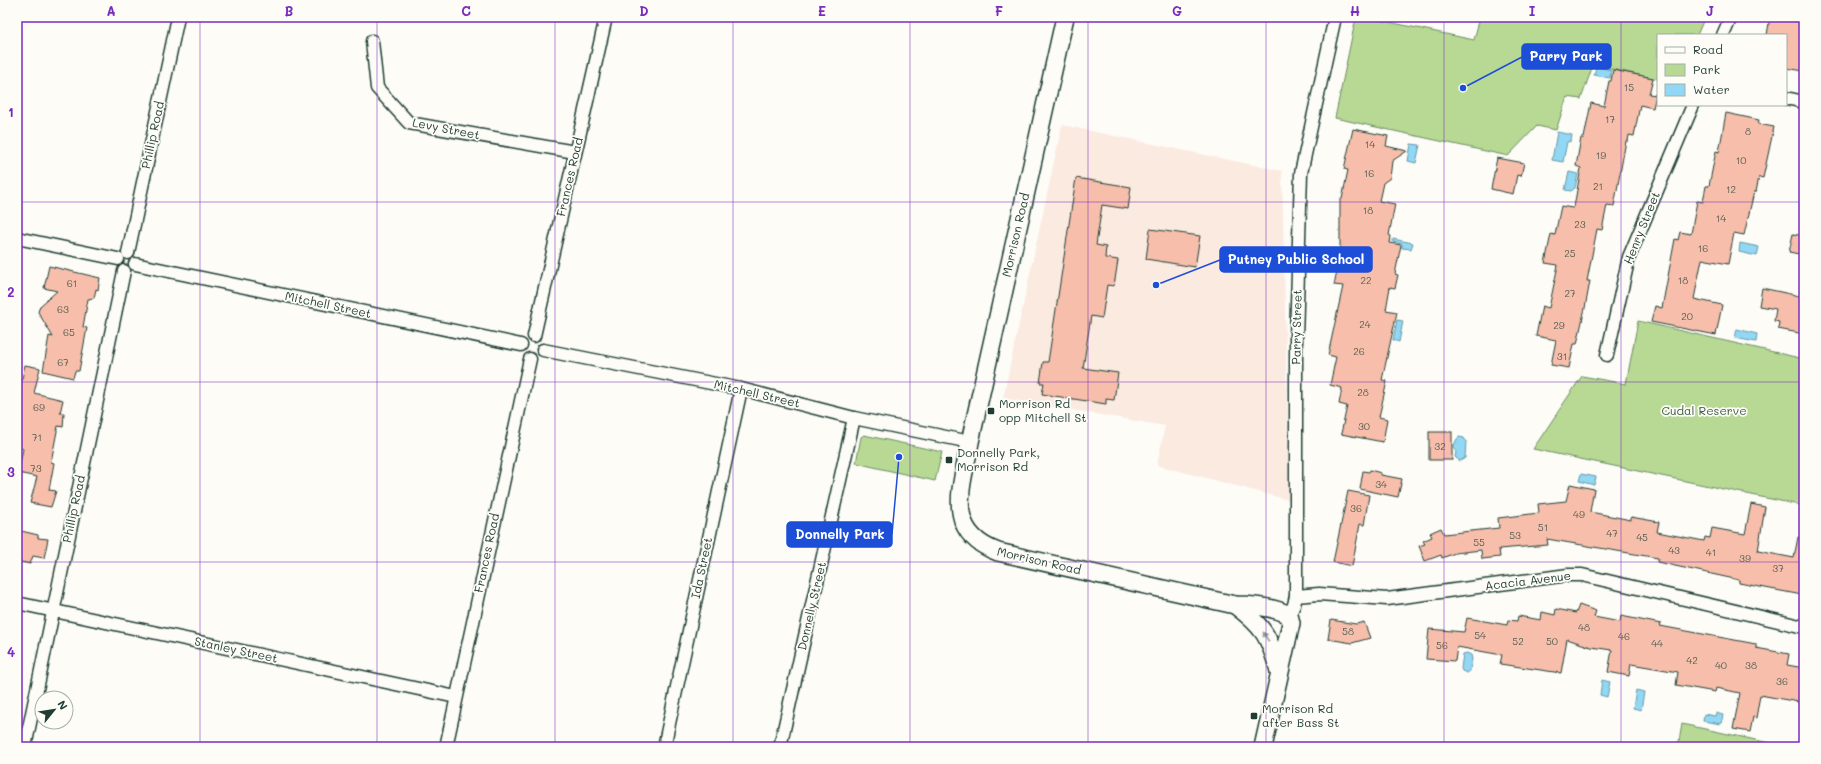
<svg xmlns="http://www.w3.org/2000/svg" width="1821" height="764" font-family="Mali,sans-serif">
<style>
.built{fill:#fbeae0}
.green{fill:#b7d993;stroke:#6b8b64}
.water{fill:#92d7f4;stroke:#6499a7}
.building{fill:#f7bfab;stroke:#1f3d34}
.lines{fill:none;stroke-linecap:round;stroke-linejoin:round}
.street-casing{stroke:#1f3d34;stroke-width:15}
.secondary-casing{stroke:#1f3d34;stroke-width:20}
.street{stroke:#fdfcf7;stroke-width:12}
.secondary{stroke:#fdfcf7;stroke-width:17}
.oneway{fill:#8e9c96}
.grid{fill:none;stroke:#7b2cbf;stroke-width:1;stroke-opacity:0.55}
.poi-dot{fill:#1f3d34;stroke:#fdfcf7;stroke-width:1.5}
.labels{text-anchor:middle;stroke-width:3.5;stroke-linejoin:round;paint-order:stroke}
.number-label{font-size:10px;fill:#555e52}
.street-label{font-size:12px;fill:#1f3d34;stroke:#fdfcf7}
.poi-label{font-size:12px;fill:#1f3d34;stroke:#fdfcf7;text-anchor:start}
.park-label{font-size:12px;fill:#3d5c47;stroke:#fdfcf7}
.leader{fill:none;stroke:#1d4ed8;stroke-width:1.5}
.callout-dot{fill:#1d4ed8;stroke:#fdfcf7;stroke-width:1.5}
.callout{fill:#1d4ed8;stroke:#1d4ed8;stroke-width:1.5}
.callout-label{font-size:13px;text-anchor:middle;font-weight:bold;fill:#fff}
.neatline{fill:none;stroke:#7b2cbf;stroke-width:1.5}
.grid-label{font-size:13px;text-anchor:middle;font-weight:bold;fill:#7b2cbf}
</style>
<rect width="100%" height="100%" fill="#fdfcf7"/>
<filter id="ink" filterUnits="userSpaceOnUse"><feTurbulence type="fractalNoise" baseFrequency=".025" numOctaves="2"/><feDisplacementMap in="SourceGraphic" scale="8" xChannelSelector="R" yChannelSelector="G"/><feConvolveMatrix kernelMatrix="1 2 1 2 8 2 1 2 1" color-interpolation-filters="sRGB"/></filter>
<g filter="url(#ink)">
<!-- built -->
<path class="built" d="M1062 125 1282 171 1289 500 1157 465 1165 426 1003 398Z"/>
<!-- green -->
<g class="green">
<path d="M1356 17H1365L1474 40 1480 17H1693L1704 19 1697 35H1658V79L1593 65 1581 99 1567 97 1556 130 1537 126 1508 156 1335 118Z"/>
<path d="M1638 321 1804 359V506L1533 449 1582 376 1626 384Z"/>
<path d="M864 435 942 452 935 481 856 463 861 437Z"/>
<path d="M1682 724 1788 747H1678Z"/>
</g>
<!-- water -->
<g class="water">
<path d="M1596 67 1611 70 1610 78 1594 75Z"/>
<path d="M1557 132 1572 135 1571 141 1567 142 1563 162 1552 160Z"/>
<path d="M1411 144 1420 145 1416 163 1408 161Z"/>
<path d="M1569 172 1578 174 1575 188 1571 191 1565 190Z"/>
<path d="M1393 239 1413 243 1411 249 1402 248V244L1393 242Z"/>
<path d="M1740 243 1759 247 1757 256 1739 252Z"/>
<path d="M1397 320 1403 321 1399 342 1393 340Z"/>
<path d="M1737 329 1757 334 1756 342 1735 338Z"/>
<path d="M1459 437 1464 438 1466 441 1465 458 1460 461 1455 457 1456 452 1453 447 1457 439Z"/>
<path d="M1581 474 1596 477 1594 485 1579 481Z"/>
<path d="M1467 653 1471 655 1472 659 1470 671 1467 673 1462 671 1461 668 1463 654Z"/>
<path d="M1602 680 1610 682 1607 697 1600 695Z"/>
<path d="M1636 690 1644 692 1641 710 1633 708Z"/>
<path d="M1716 713 1723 715 1721 724 1703 721 1704 714 1715 716Z"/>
</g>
<!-- building -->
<g class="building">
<path d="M1770 17H1804V71L1786 68V35H1767Z"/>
<path d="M1613 70 1653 78 1649 94 1656 95 1653 108 1640 105 1634 136 1629 135 1628 141H1626L1614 206 1607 205 1602 230 1597 229 1587 281H1590L1585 308 1577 344H1574L1569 368 1551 365 1556 340 1536 336 1542 306 1549 308 1558 265 1545 263 1551 234 1555 235 1561 206 1572 208 1574 207 1581 168 1576 166 1581 138H1584L1591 103 1604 106 1609 81H1611Z"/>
<path d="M1726 113 1759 120 1758 124 1774 127 1763 178 1759 177 1756 192H1754L1744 235 1734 233 1728 264 1702 259 1694 299 1722 305 1716 335 1651 322 1655 306 1662 308 1675 239 1678 240 1680 232 1691 234 1697 201 1703 202 1706 186H1709L1716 151 1719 152Z"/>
<path d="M1353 129 1388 136 1386 146 1407 151 1392 161 1390 178 1383 183 1379 201 1395 204 1389 235 1391 236 1390 243 1401 245 1395 274 1398 275 1395 288 1390 287 1386 310 1397 312 1382 380 1387 381 1379 417 1387 419 1383 442 1341 434 1347 406 1339 404 1342 388 1330 385 1336 357 1328 355 1343 286 1334 285 1340 256V199H1342L1348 170 1344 169Z"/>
<path d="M1497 158 1524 163 1521 176 1517 175 1513 194 1491 189Z"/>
<path d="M1076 178 1131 187 1128 209 1102 205 1096 245 1106 247 1105 258 1118 260 1114 286 1107 285 1102 318 1091 316 1083 368 1118 373 1114 400 1106 399V404L1042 394 1044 383H1040L1043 362H1048Z"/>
<path d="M1150 229 1200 236 1195 267 1146 259Z"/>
<path d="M1793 234 1804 236V255L1789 252Z"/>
<path d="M49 266 100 278 98 290 96 289 94 298 88 299 83 327 87 328 79 371H75L73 378 43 371 49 336 53 337 38 312 40 306 57 291 44 288Z"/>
<path d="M1762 288 1804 297V334L1778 329 1779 322 1774 321 1776 309 1759 306Z"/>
<path d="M25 365 40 368 34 393 63 400 60 413H64L63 427 58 426 51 462 54 463 49 490 56 491 51 507 30 503 37 477 18 473 23 449 17 445V401Z"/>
<rect x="1429" y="432" width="23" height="28"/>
<path d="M1370 470 1381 473V475L1402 479 1398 497 1360 489 1363 471 1369 472Z"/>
<path d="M1570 484 1594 489 1590 512 1631 520V517L1659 522 1657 532 1704 541 1705 537 1710 538 1712 528 1745 534 1751 504 1765 507 1758 551 1794 558 1798 537H1804V585L1802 595 1739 583V580L1657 562 1658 558 1547 539 1548 545 1499 549 1500 557 1482 559 1481 550 1455 553 1442 558 1441 555 1425 561 1419 546 1425 544 1423 541 1432 537 1430 533 1441 528 1444 534 1499 528 1498 518 1539 513 1538 504 1566 501Z"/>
<path d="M1348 491 1369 495 1364 525 1360 524 1352 566 1333 562Z"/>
<path d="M17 530 38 535V538L48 539 44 558 33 556 30 564 17 561Z"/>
<path d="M1579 605 1596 611 1594 617 1620 622 1621 616 1661 624 1660 626 1756 644V648L1789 654 1787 665 1804 668V703L1760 695 1756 718 1753 717 1750 732 1733 729 1740 693 1716 688 1715 692 1676 685 1678 672 1631 664 1629 676 1608 672 1612 650 1591 647 1567 639 1561 673 1500 664 1502 655 1457 647 1455 661 1426 659 1429 629 1464 632 1467 618 1507 625 1508 620 1517 621 1518 616 1541 620 1542 612 1555 615 1556 609 1576 613Z"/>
<path d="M1331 620 1356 624 1364 622 1370 638 1352 643 1328 639Z"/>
</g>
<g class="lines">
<defs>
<g id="street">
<path d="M1723 35 1731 17"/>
<path d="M372 41 377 88 409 123 575 152"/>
<path d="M1786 98 1804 102"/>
<path d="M17 238 118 259"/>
<path d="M128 253 178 17"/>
<path d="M135 264 521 345"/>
<path d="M534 336 606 17"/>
<path d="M543 350 741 389 854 418 970 442"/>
<path d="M1607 355 1629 257 1693 105"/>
<path d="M1296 596 1319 594 1387 599 1568 575H1582L1804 627"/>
<path d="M17 603 456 697"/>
<path d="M1289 615 1294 605 1296 596V338L1301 173 1335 17"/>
<path d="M25 747 124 271"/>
<path d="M446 747 530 359"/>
<path d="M664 747 741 389"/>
<path d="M780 747 854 418"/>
</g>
<g id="secondary">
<path d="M1065 17 970 442C962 487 943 532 998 552L1235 605C1253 605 1274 607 1289 615L1291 623 1289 632 1263 747"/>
<path d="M1235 605C1264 627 1269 636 1279 671"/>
</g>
</defs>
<!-- street casing -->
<use href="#street" class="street-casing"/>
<!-- secondary casing -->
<use href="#secondary" class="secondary-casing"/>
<!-- street -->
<use href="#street" class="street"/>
<!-- secondary -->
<use href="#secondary" class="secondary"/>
</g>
<!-- one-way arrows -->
<defs><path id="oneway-solid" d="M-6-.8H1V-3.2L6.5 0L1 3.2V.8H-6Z"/></defs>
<use class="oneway" href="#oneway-solid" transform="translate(1266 637) rotate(-120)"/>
</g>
<!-- grid -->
<path class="grid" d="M200 17V747M377 17V747M555 17V747M733 17V747M910 17V747M1088 17V747M1266 17V747M1444 17V747M1621 17V747M17 202H1804M17 382H1804M17 562H1804"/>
<!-- markers -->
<g class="poi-dot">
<rect x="987" y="407" width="8" height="8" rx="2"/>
<rect x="945" y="456" width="8" height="8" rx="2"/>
<rect x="1250" y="712" width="8" height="8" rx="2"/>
</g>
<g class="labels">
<!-- number labels -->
<g class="number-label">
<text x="1629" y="91">15</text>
<text x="1610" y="123">17</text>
<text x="1748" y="135">8</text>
<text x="1370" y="148">14</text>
<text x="1601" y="159">19</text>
<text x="1741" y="164">10</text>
<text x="1369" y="177">16</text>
<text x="1598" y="190">21</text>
<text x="1731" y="193">12</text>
<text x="1368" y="214">18</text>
<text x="1721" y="222">14</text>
<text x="1580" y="228">23</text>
<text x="1703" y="252">16</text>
<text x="1570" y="257">25</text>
<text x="1366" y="284">22</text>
<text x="1683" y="284">18</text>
<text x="72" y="287">61</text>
<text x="1570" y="297">27</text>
<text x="63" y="313">63</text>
<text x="1687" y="320">20</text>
<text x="1365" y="328">24</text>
<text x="1559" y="329">29</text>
<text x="69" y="336">65</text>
<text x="1359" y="355">26</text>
<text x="1562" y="360">31</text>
<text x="63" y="366">67</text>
<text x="1363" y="396">28</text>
<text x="39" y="411">69</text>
<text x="1364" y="430">30</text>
<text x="37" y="441">71</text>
<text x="1440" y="450">32</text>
<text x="36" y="472">73</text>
<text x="1381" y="488">34</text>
<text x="1356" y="512">36</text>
<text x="1579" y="518">49</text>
<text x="1543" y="531">51</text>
<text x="1612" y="537">47</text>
<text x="1515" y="539">53</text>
<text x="1642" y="541">45</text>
<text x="1479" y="546">55</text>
<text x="1674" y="554">43</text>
<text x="1711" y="556">41</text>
<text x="1745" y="562">39</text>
<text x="1778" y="572">37</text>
<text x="1584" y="631">48</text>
<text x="1348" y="635">58</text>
<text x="1480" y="639">54</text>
<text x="1624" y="640">46</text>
<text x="1518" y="645">52</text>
<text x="1552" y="645">50</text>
<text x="1657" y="647">44</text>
<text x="1442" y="649">56</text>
<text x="1692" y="664">42</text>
<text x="1721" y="669">40</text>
<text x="1751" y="669">38</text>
<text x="1782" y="685">36</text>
</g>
<!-- street labels -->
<g class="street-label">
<text transform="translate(446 129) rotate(11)" y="4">Levy Street</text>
<text transform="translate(153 135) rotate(-78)" y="4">Phillip Road</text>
<text transform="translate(570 177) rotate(-77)" y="4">Frances Road</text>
<text transform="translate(1642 228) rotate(-68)" y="4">Henry Street</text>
<text transform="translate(1016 235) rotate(-77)" y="4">Morrison Road</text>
<text transform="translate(328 305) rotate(12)" y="4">Mitchell Street</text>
<text transform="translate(1297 327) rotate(-89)" y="4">Parry Street</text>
<text transform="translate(757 394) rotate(13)" y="4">Mitchell Street</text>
<text transform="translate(74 509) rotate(-78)" y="4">Phillip Road</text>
<text transform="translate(487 553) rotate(-78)" y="4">Frances Road</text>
<text transform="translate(1039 561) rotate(13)" y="4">Morrison Road</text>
<text transform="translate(702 568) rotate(-78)" y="4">Ida Street</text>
<text transform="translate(1528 581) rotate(-7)" y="4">Acacia Avenue</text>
<text transform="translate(812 606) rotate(-77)" y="4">Donnelly Street</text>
<text transform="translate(236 650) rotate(12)" y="4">Stanley Street</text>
</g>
<!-- poi labels -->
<g class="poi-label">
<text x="999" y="408">Morrison Rd<tspan x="999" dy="14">opp Mitchell St</tspan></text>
<text x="957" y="457">Donnelly Park,<tspan x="957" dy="14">Morrison Rd</tspan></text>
<text x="1262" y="713">Morrison Rd<tspan x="1262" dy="14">after Bass St</tspan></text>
</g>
<!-- park labels -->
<g class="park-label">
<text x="1704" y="415">Cudal Reserve</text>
</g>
</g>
<!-- callouts -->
<path class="leader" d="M1463 88L1522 57M1156 285L1220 260M899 457L892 534"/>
<g class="callout-dot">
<circle cx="1463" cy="88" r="4"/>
<circle cx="1156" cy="285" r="4"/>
<circle cx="899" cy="457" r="4"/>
</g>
<g class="callout">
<rect x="1522" y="44" width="89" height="25" rx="4"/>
<rect x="1220" y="247" width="152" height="25" rx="4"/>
<rect x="787" y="522" width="105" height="25" rx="4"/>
</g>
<g class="callout-label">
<text x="1566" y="61">Parry Park</text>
<text x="1296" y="264">Putney Public School</text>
<text x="840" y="539">Donnelly Park</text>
</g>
<!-- margin -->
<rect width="1821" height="764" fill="none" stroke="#fdfcf7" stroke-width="44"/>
<!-- legend -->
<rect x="1657" y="34" width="130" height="72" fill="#fdfcf7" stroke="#a4b0a9"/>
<rect x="1665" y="47" width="20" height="6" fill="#fdfcf7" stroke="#a4b0a9"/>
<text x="1693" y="54" font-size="12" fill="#1f3d34">Road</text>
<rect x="1665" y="64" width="20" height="12" fill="#b7d993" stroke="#a4b0a9"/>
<text x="1693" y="74" font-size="12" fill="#1f3d34">Park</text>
<rect x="1665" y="84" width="20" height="12" fill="#92d7f4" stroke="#a4b0a9"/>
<text x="1693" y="94" font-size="12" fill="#1f3d34">Water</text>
<!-- north arrow -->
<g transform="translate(54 710) rotate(60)"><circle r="19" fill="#fdfcf7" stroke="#a4b0a9"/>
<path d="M0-3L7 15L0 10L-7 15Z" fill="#1f3d34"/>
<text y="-6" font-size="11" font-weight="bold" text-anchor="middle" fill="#1f3d34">N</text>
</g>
<rect x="22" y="22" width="1777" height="720" class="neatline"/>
<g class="grid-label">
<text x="111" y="16">A</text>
<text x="289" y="16">B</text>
<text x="466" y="16">C</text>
<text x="644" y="16">D</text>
<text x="822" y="16">E</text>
<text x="999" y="16">F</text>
<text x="1177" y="16">G</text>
<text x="1355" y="16">H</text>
<text x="1532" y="16">I</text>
<text x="1710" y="16">J</text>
<text x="11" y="117">1</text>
<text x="11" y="297">2</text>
<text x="11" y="477">3</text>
<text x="11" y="657">4</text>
</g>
</svg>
